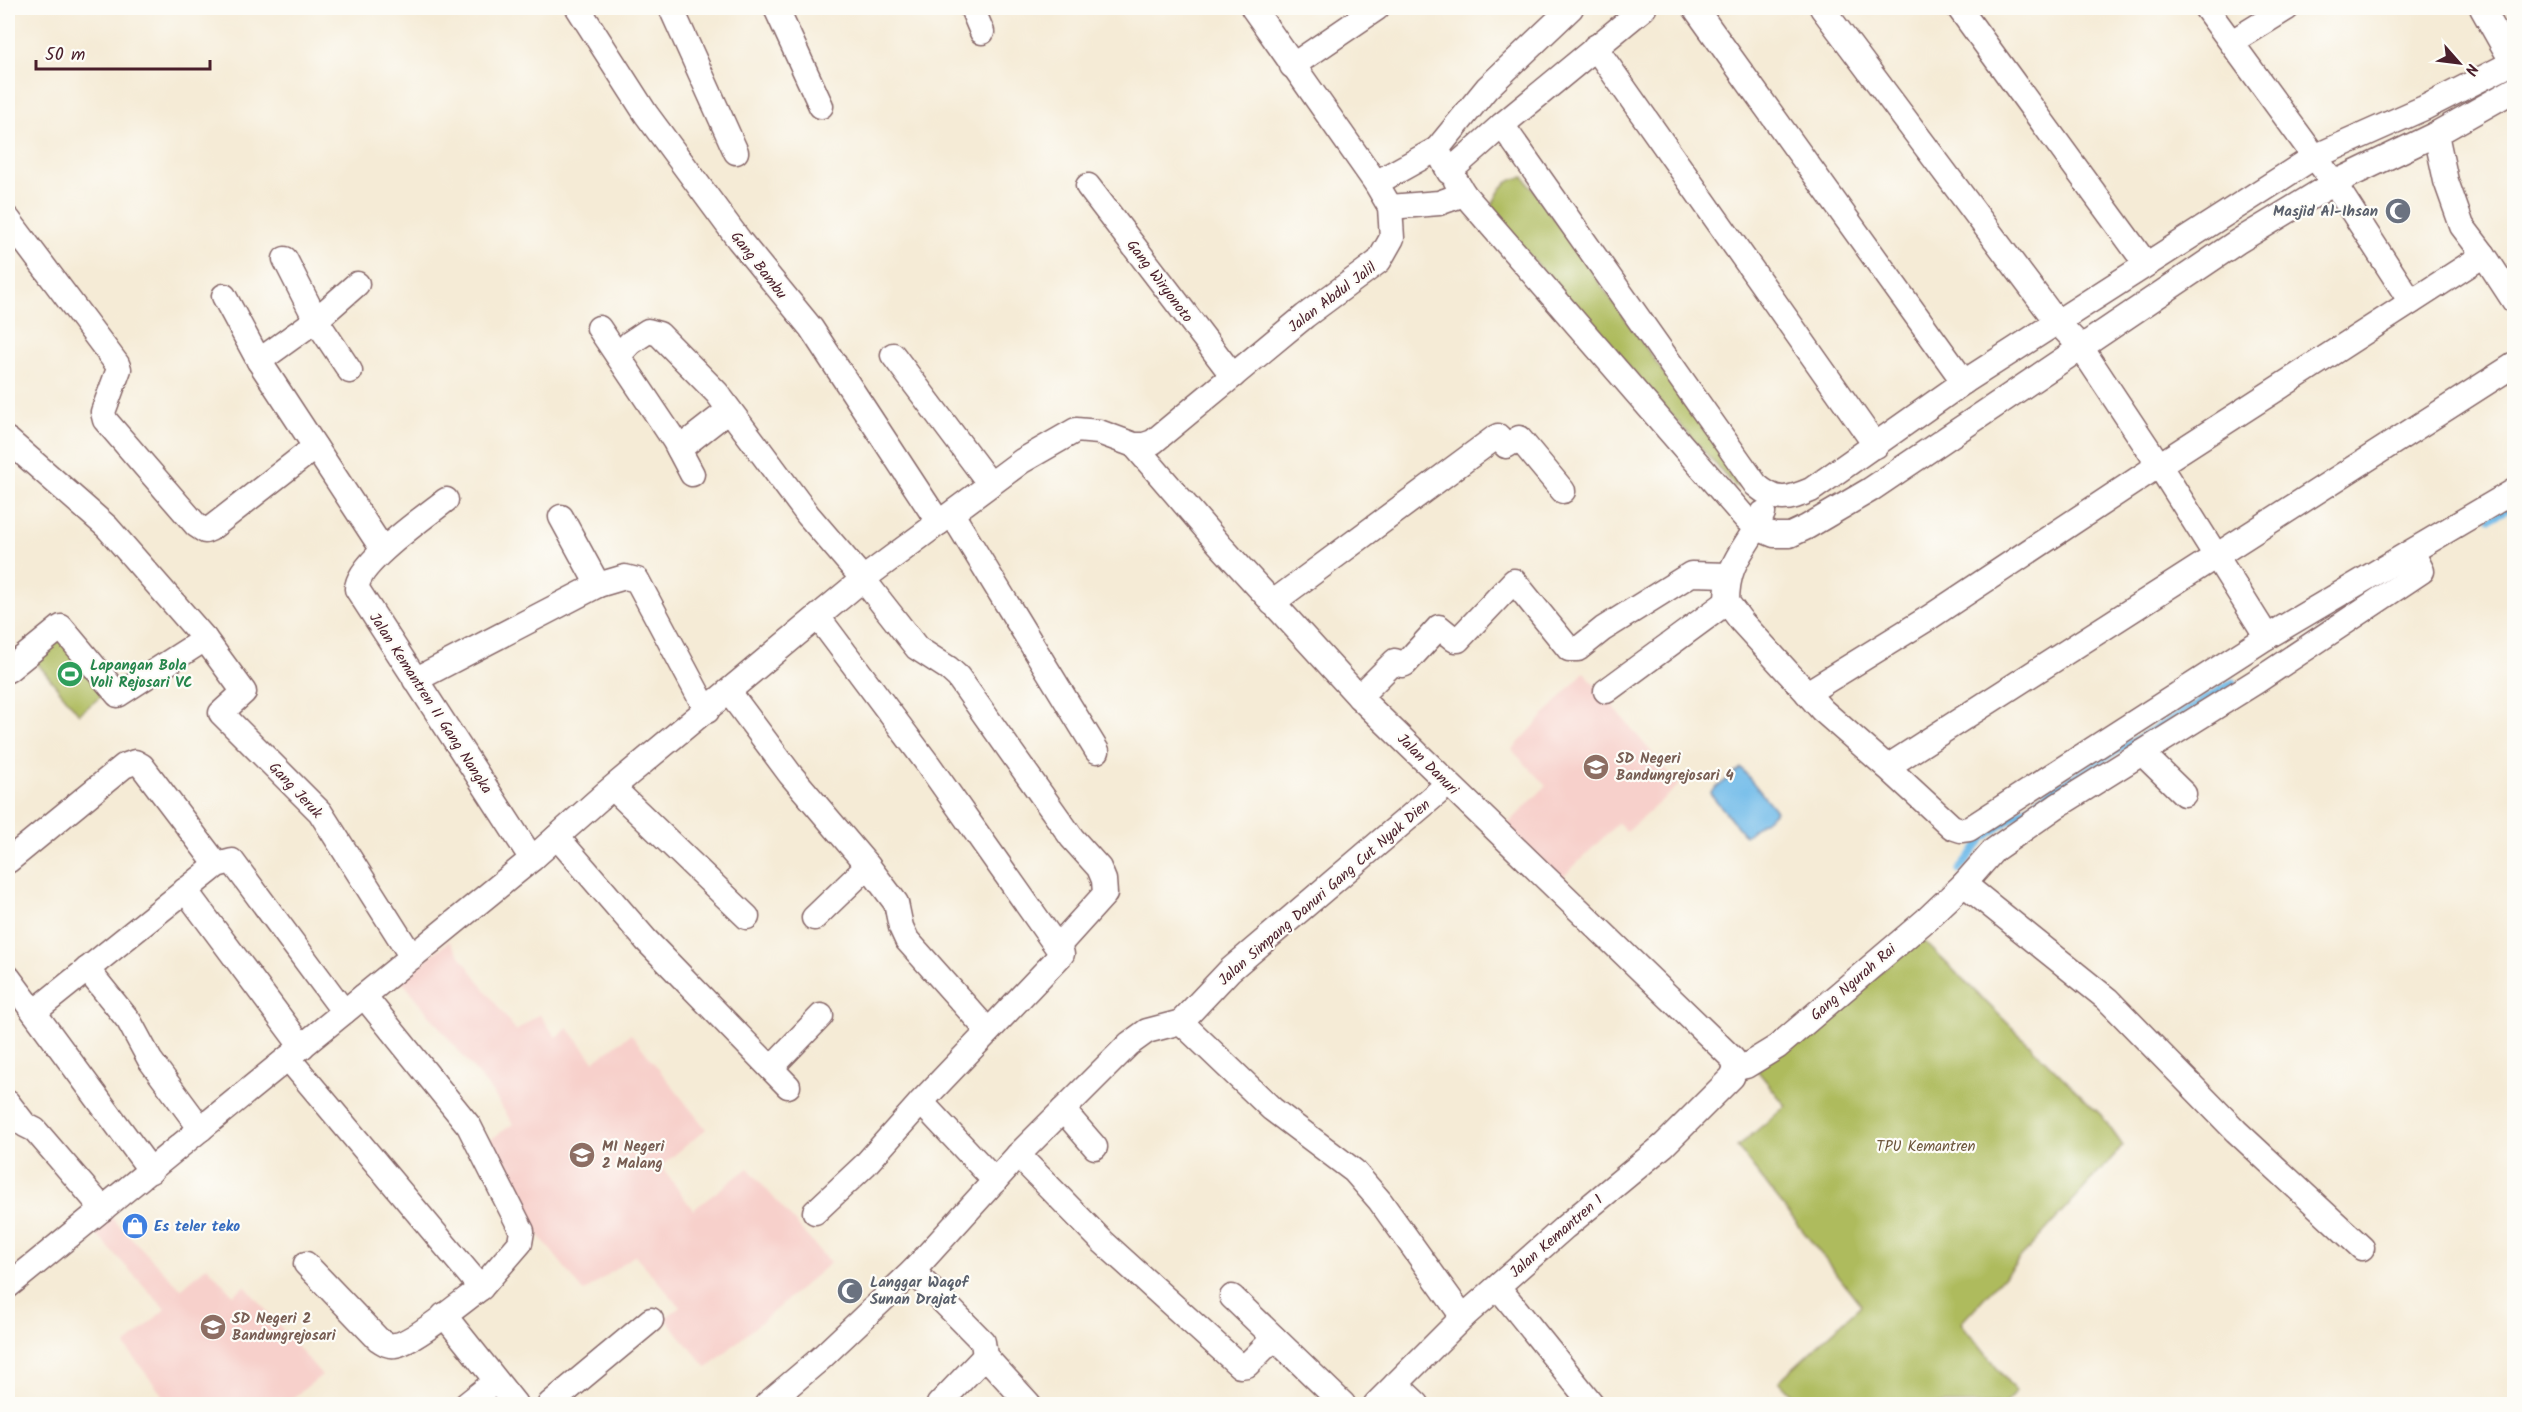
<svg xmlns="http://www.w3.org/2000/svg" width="2522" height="1412" font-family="Kalam,sans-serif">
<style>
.built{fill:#f7d0cb}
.green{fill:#aebb5d;stroke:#7c6d44;stroke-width:1.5}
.water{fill:#71bbe9;stroke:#5e6d8a;stroke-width:1.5}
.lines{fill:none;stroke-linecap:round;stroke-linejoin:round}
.stream{stroke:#71bbe9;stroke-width:7}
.street-casing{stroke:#866667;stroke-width:27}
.street{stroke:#fff;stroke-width:24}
.labels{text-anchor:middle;stroke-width:4.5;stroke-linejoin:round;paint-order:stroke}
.worship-label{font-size:15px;font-weight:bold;fill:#5b616d;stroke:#fdfcf7;text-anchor:end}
.street-label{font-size:15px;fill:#4a1f2b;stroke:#fdfcf7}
.leisure-label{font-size:15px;font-weight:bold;fill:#27864d;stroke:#fdfcf7;text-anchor:start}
.education-label{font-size:15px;font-weight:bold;fill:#785e54;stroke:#fdfcf7;text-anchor:start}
.park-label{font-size:15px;fill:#6d563c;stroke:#fdfcf7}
.shop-label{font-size:15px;font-weight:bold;fill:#366cbe;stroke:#fdfcf7;text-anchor:start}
</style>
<rect width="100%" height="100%" fill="#fdfcf7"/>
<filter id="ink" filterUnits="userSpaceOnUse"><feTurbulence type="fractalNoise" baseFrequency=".0167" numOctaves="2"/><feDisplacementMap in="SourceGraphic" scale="12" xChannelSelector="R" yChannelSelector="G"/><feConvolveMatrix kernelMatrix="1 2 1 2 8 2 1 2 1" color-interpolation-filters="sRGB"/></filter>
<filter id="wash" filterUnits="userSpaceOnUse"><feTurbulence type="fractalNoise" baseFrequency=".008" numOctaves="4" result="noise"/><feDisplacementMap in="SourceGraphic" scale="24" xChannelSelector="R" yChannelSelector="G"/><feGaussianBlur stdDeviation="1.35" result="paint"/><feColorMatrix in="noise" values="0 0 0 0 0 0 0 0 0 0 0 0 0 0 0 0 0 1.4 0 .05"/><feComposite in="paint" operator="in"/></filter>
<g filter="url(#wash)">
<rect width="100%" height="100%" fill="#f5ebd6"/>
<!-- built -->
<g class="built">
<path d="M1584 672 1679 785 1626 832 1618 823 1561 879 1506 826 1546 786 1512 750Z"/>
<path d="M449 941 516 1031 539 1014 556 1037 568 1028 594 1061 631 1034 706 1129 661 1166 693 1210 748 1168 830 1263 707 1368 665 1318 680 1307 635 1255 584 1292 511 1200 484 1144 513 1124 492 1092 401 980Z"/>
<path d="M109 1215 181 1289 207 1266 233 1295 245 1286 322 1375 285 1404H169L125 1346 165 1309 92 1229Z"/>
</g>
<!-- green -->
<g class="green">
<path d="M1524 177 1741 481 1739 487 1734 485 1495 217 1492 206C1499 189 1505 179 1524 177Z"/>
<path d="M61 635 108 691 79 714 33 658Z"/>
<path d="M1922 939 2101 1115 2123 1146 1961 1323 2016 1392 2004 1404H1801L1779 1381 1861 1305 1737 1147 1786 1106 1757 1070Z"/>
</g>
<!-- water -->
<path class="water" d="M1741 768 1776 811 1745 836 1710 793Z"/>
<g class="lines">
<!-- stream -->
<g class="stream">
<path d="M2491 519 2514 505"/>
<path d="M1959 870 1984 838 2053 789 2233 682"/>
</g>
</g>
</g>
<g filter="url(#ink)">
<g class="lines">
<defs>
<g id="street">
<path d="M578 8 646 114 739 240 811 328 939 523"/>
<path d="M671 8 736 152"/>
<path d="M776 8 821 106"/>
<path d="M972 8 982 32"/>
<path d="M1695 8 1964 382"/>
<path d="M1822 8 2056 321 2080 346 2159 465 2267 637"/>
<path d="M1959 8 2146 264"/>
<path d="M2206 8 2334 183 2411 302"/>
<path d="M2482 8 2513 63"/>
<path d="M2232 42 2287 8"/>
<path d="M1595 47 1876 446"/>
<path d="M1292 66 1377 8"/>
<path d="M1502 125 1756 485C1777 503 1787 500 1811 490L1964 382 2314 157 2424 108 2514 62"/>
<path d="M1437 149 1487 88 1571 8"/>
<path d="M1376 183 1437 149 1449 172 1502 125 1644 8"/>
<path d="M1088 186 1233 376"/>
<path d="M1464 194 1746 519 1757 528 1774 535H1790L1807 527 1870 490 2237 242 2334 183 2436 134 2514 90"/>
<path d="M1390 207 1439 203 1464 194 1456 181"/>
<path d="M8 219 117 364 119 369 103 412 105 420 196 525 205 531 210 529 315 447"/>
<path d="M2484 255 2514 301"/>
<path d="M285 259 316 320 350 371"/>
<path d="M224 296 259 361 383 550"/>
<path d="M599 328 674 440 692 474"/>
<path d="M893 355 990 484"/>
<path d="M618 356 630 343 648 331 659 334 717 393 808 515 863 579 917 648 948 668 958 677 1072 838 1099 868 1104 880 1105 894 1058 946"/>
<path d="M259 361 316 320 357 284"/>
<path d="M8 440 107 527 205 639 244 692 221 713 320 812 412 957"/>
<path d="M1134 445 1219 544 1359 697 1733 1059 1736 1068"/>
<path d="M679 449 729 410"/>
<path d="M446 500C426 516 356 564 357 589L532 859"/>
<path d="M1763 513C1748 550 1727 557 1727 602L1742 622 1807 693 1930 617 2159 465 2484 255 2462 226 2446 181 2436 134"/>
<path d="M952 514 1097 751"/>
<path d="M561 517 598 585 625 577 637 580 707 711"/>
<path d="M1272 603 1496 437 1498 436 1506 446 1519 438 1563 491"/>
<path d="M8 670 61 627 118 695 205 639"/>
<path d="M415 680 598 585"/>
<path d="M1606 691 1727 602"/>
<path d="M729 692 790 774 868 866 896 903 901 927 907 940 988 1031"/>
<path d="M1807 693 1822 710 1887 767 2514 365"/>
<path d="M1359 697 1395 661 1402 665 1405 664 1439 627 1455 640H1458L1514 581 1569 649H1578L1603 629 1691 574 1729 575"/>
<path d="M2142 753 2184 794"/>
<path d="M1887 767 1952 827 1961 830 1969 829 2267 637 2514 491"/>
<path d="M613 788 747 917"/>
<path d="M557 837 646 940 788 1086"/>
<path d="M8 861 124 766 135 762 142 766 217 865"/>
<path d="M1964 884 2107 999 2236 1131 2362 1248"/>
<path d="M185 890 302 1047"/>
<path d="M814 918 868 866"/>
<path d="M87 969 129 1021 150 1060 201 1129"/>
<path d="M8 977 151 1171"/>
<path d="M364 996 469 1126 522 1231 520 1243 481 1288"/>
<path d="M34 1012 217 865 232 861 344 1012"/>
<path d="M1181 1022 1272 1109 1354 1171 1380 1201 1463 1317"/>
<path d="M288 1058 481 1288C464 1300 412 1344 395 1345 388 1346 384 1343 378 1339L306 1264"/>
<path d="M771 1068 821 1016"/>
<path d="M1736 1068 1746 1066 1777 1047 1926 920 1964 884 1994 850 2057 806 2257 681 2422 571 2413 553"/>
<path d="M921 1102 995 1181"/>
<path d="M8 1103 25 1125 35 1130 103 1209"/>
<path d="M1063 1110 1095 1147"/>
<path d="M1018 1155 1103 1242 1240 1366 1247 1365 1274 1338"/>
<path d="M815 1212 865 1165 921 1102 1062 954 928 764 818 617"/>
<path d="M913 1271 983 1342 985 1356 1029 1404"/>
<path d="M8 1286 532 859 606 793 863 579 1022 461 1076 430 1099 432 1134 445H1144L1153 442 1305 316 1379 261 1392 238 1390 207 1376 183 1253 8"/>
<path d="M1498 1287 1592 1404"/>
<path d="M1232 1297 1343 1404"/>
<path d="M444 1315 515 1404"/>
<path d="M1396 1384 1417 1404"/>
<path d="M467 1404 496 1381"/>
<path d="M550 1404 651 1320"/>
<path d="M767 1404 820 1359 913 1271 1018 1155 1129 1044 1147 1031 1181 1022 1230 970 1448 784"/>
<path d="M939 1404 985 1356"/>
<path d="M1376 1404 1463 1317 1565 1227 1664 1145 1732 1077 1736 1068"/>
</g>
</defs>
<!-- street casing -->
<use href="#street" class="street-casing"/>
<!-- street -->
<use href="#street" class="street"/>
</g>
</g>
<!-- icons -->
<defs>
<symbol id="mosque-disc" viewBox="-11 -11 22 22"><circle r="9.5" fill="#6b7280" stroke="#fdfcf7"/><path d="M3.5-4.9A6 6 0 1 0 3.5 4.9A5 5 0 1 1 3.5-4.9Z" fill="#fff"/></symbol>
<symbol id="stadium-disc" viewBox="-11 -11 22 22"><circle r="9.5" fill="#2e9e5b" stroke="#fdfcf7"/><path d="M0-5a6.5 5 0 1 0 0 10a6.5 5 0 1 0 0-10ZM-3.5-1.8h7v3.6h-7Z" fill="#fff"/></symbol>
<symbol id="school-disc" viewBox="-11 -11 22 22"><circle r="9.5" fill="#8d6e63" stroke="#fdfcf7"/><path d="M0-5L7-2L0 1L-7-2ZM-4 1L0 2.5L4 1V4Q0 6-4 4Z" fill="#fff"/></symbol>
<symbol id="shop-disc" viewBox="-11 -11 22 22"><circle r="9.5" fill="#3f7fe0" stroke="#fdfcf7"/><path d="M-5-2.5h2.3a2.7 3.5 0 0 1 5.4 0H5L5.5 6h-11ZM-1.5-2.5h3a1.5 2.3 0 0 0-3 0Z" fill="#fff"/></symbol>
</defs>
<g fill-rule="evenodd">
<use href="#mosque-disc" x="2383" y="196" width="30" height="30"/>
<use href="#stadium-disc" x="55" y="659" width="30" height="30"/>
<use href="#school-disc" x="1581" y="752" width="30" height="30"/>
<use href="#school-disc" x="567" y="1140" width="30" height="30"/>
<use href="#shop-disc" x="120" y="1211" width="30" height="30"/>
<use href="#mosque-disc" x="835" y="1276" width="30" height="30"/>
<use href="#school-disc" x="198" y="1312" width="30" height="30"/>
</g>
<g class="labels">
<!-- worship labels -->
<g class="worship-label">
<text x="2378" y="216">Masjid Al-Ihsan</text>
<text x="870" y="1287" text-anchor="start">Langgar Waqof<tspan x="870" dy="17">Sunan Drajat</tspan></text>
</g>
<!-- street labels -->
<g class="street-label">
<text transform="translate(759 265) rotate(52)" y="5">Gang Bambu</text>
<text transform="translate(1160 281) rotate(53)" y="5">Gang Wiryonoto</text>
<text transform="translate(1332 297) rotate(-37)" y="5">Jalan Abdul Jalil</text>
<text transform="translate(431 703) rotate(57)" y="5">Jalan Kemantren II Gang Nangka</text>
<text transform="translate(1428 764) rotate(45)" y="5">Jalan Danuri</text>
<text transform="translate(296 790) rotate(47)" y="5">Gang Jeruk</text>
<text transform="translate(1324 892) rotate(-41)" y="5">Jalan Simpang Danuri Gang Cut Nyak Dien</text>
<text transform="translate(1853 982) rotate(-41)" y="5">Gang Ngurah Rai</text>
<text transform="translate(1556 1236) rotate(-41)" y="5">Jalan Kemantren 1</text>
</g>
<!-- leisure labels -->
<g class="leisure-label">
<text x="90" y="670">Lapangan Bola<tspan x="90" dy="17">Voli Rejosari VC</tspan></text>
</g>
<!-- education labels -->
<g class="education-label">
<text x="1616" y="763">SD Negeri<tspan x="1616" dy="17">Bandungrejosari 4</tspan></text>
<text x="602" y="1151">MI Negeri<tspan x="602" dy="17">2 Malang</tspan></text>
<text x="232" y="1323">SD Negeri 2<tspan x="232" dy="17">Bandungrejosari</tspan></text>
</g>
<!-- park labels -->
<g class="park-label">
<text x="1926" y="1151">TPU Kemantren</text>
</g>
<!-- shop labels -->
<g class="shop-label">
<text x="154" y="1231">Es teler teko</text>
</g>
</g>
<!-- margin -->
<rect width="2522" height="1412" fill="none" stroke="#fdfcf7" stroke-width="30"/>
<!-- north arrow -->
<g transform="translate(2459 63) rotate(118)" stroke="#fdfcf7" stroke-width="4.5" paint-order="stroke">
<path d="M0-4.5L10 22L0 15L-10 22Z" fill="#4a1f2b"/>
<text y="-9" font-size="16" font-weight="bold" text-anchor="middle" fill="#4a1f2b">N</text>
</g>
<!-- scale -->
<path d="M36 60v9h174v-9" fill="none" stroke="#4a1f2b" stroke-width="3"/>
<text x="45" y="60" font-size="18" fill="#4a1f2b" stroke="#fdfcf7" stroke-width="4.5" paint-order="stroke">50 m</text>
</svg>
